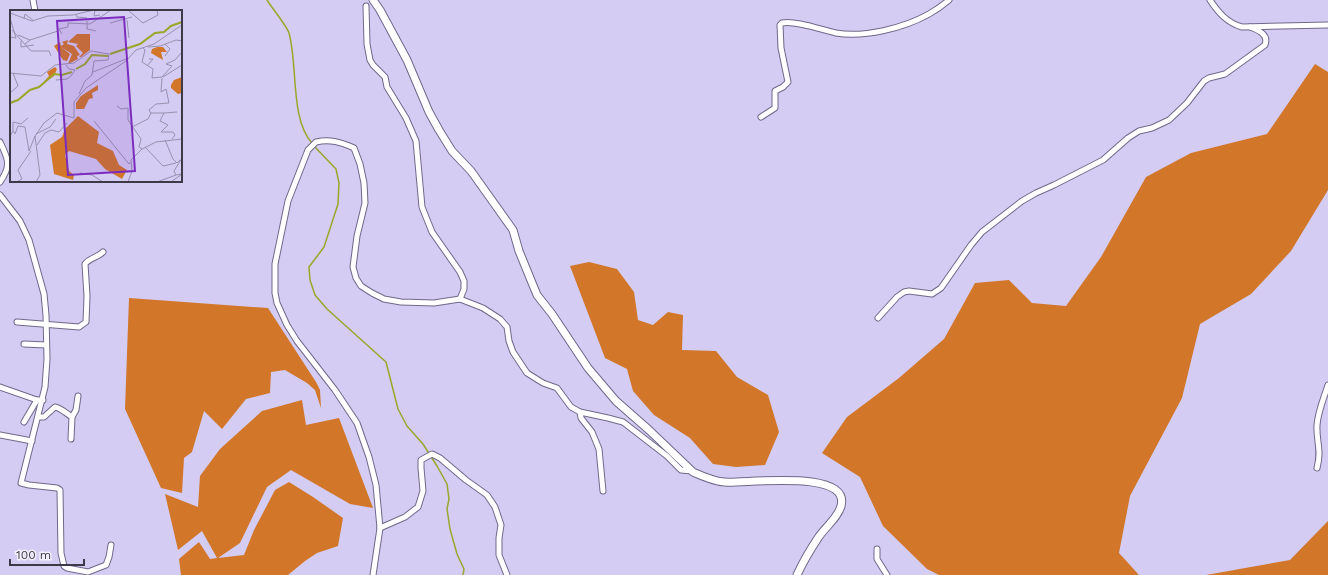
<svg xmlns="http://www.w3.org/2000/svg" width="1328" height="575" font-family="'Work Sans',sans-serif">
<style>
.forest{fill:#d27629}
.lines{fill:none;stroke-linecap:round;stroke-linejoin:round}
.stream{stroke:#9aa729;stroke-width:1.5}
.street-casing{stroke:#70688a;stroke-width:7}
.secondary-casing{stroke:#70688a;stroke-width:9}
.street{stroke:#fff;stroke-width:5}
.secondary{stroke:#fff;stroke-width:7}
.inset-river{fill:none;stroke:#9aa729;stroke-width:2}
.inset-road{fill:none;stroke:#9891af;stroke-width:1}
.view{fill:#7b2cbf;fill-opacity:0.15;stroke:#7b2cbf;stroke-width:2}
.inset-edge{fill:none;stroke:#3d3949;stroke-width:2}
</style>
<rect width="100%" height="100%" fill="#d4ccf3"/>
<!-- forest -->
<g class="forest">
<path d="M1315 64 1328 72V190L1291 251 1251 294 1200 324 1182 398 1130 496 1119 553 1139 575H939L927 569 883 526 860 477 822 453 847 417 899 378 944 339 975 283 1009 280 1032 303 1066 306 1101 257 1146 177 1191 153 1267 134Z"/>
<path d="M589 262 617 269 634 292 638 320 653 325 668 312 683 315 682 350 716 351 737 377 768 395 779 432 765 465 736 467 713 464 690 438 654 415 633 391 627 369 605 358 570 266Z"/>
<path d="M129 298 268 308 316 382 320 390 321 408 315 390 307 383 285 370 271 372 270 393 246 399 222 429 204 411 192 452 184 458 182 493 161 488 125 409Z"/>
<path d="M302 400 306 425 339 418 373 508 350 504 291 470 267 487 240 543 218 558 244 555 254 530 275 490 289 482 313 497 343 518 338 546 317 553 305 561 288 575H181L179 559 199 542 210 559 217 558 202 531 178 550 165 494 198 507 200 476 220 449 262 411Z"/>
<path d="M1328 521V575H1206L1290 560Z"/>
</g>
<g class="lines">
<!-- stream -->
<g class="stream">
<path d="M267 0C272 8 286 25 289 33 298 65 290 119 312 143"/>
<path d="M314 146 336 169 339 183 338 204 324 247 309 267 310 280 315 295 327 309 386 362 398 409 407 426 423 444 437 466 447 484 449 499 447 509 450 529 457 554 464 569 463 575"/>
</g>
<defs>
<g id="street">
<path d="M33 0 35 11"/>
<path d="M1210 0C1218 12 1227 23 1242 27L1328 25"/>
<path d="M366 6 367 44 370 60 373 65 385 77 387 87 406 118 416 141 422 207 432 232 460 272 464 281V289L460 299"/>
<path d="M761 117 775 108V91L783 87 788 82 781 48 780 25 782 23C795 20 822 30 836 33 864 38 904 28 929 14 936 10 943 5 949 0"/>
<path d="M0 182C12 165 8 159 0 142"/>
<path d="M0 195 20 221 29 240 44 294 46 315 47 359 45 387 21 483 29 485 57 488 60 490 61 553 64 566 67 568 88 572 106 565 109 557 111 545"/>
<path d="M878 318 897 297 904 292 909 291 932 294 941 288 971 245 982 232 1022 201 1036 193 1054 185 1103 160 1128 138 1139 131 1152 128 1169 120 1187 103 1204 81 1209 78 1225 74 1265 45C1269 34 1258 30 1250 27"/>
<path d="M17 322 79 327 86 322 87 296 85 264C88 259 98 257 103 252"/>
<path d="M24 344 46 345"/>
<path d="M0 387 37 400H43"/>
<path d="M580 412 581 418 592 432 599 449 603 491"/>
<path d="M38 417H44L55 407C61 408 67 414 72 417L71 439"/>
<path d="M72 417 76 410 78 396"/>
<path d="M24 422 37 400"/>
<path d="M0 435 32 441"/>
<path d="M1317 468C1322 450 1316 441 1317 425 1318 411 1324 398 1328 385"/>
<path d="M380 528 405 517 418 507 423 491 421 468V460L432 454 440 458 466 480 487 495 495 507 501 525 499 538V555L507 575"/>
<path d="M877 549V559L887 575"/>
<path d="M373 575 380 528 376 485 369 457 357 423 335 390 297 341 287 325 277 303 275 293V264L288 201 308 150 316 142C330 139 341 142 354 148L360 164 364 183 365 203 357 236 353 267 356 278 361 286 372 293 384 299 401 302 434 303 460 299 483 308 500 319 507 327 509 341 513 352 527 373 543 383 557 388 571 407 580 412 608 418 623 422 667 456 681 470 692 471"/>
</g>
<path id="secondary" d="M373 0 380 10 407 60 429 112 439 130 452 151 471 171 513 230 519 251 537 295 552 314 588 368 616 401 649 430 693 472C702 476 713 481 724 482 744 484 851 468 841 506 838 518 825 527 818 538 810 550 803 562 797 575"/>
</defs>
<!-- street casing -->
<use href="#street" class="street-casing"/>
<!-- secondary casing -->
<use href="#secondary" class="secondary-casing"/>
<!-- street -->
<use href="#street" class="street"/>
<!-- secondary -->
<use href="#secondary" class="secondary"/>
</g>
<!-- overview -->
<g transform="translate(10 10)">
<rect width="172" height="172" fill="#d4ccf3"/>
<path d="M67 24H80V40L71 47H69L73 43 66 36 68 34 58 32ZM58 30 57 34 64 36 70 45 67 46 68 49 58 54 62 44 51 37 60 44 57 51 53 50 44 36 50 32 51 36 54 34 52 32ZM147 37H153L157 42H151L153 50 141 43 142 39ZM45 57 47 59 44 66 30 76 39 66 37 62ZM172 67V83L168 84 161 78V75L164 70ZM88 75V80L82 83 83 88 79 89 74 99H66V93L71 86ZM68 106 89 122 87 133 103 141 109 155 117 160 112 169 95 159 86 149 59 141 55 145 59 161 64 165 63 170 44 164 40 135 52 127 55 119Z" fill="#d27629"/>
<path class="inset-river" d="M100 44 130 34 145 23 154 22 161 16 172 12M66 59 75 54 82 45 98 46M0 93 8 90 20 80 29 77 44 64 52 65 62 62"/>
<path class="inset-road" d="M85 0 84 6 90 5M118 0 133 13 148 5 147 0M0 3 22 11 38 6 63 5 84 0M66 5 67 7 77 8M0 8 6 28 0 27M14 9 15 4 24 11M117 10 119 28M77 11V19L86 21M100 13 122 7M2 20 21 41H39L41 46M52 24 49 19 58 17V13L80 14 101 0M8 25 20 30 15 34M20 30 48 21M11 31V37L24 35M155 34 160 39 155 46M138 37 150 36 166 30 172 31M133 38 135 40 132 52 143 59 142 68 152 67M137 56 143 49H139M83 62 116 49M0 63 31 66 45 55 64 53 81 41 99 44 98 50 84 51 82 65 75 71 69 84M152 67 162 56 156 54 165 50 172 42M153 67 172 55M152 68 151 82 156 79 159 93 146 94 139 100 141 103H154L150 111 158 115 151 122H163L165 125 162 129M46 70 57 69 61 66 65 60 59 59 56 55M0 83 8 76 3 63M107 96 111 99 118 98V110L131 129 129 137 132 139M154 103 167 102M84 111 110 143 119 154 121 152M122 117 138 109 141 103M3 121V112L11 114 18 108M26 124 40 117 46 109M0 126 3 121 5 124 8 116 15 117 19 141 25 126M155 130 163 149 167 153 170 150M27 135 35 123 41 120 49 122 57 113M135 137 153 156 166 153M172 148 164 161 166 165 172 164M70 163 82 165 93 172M7 172 12 169 8 160 21 141M26 172 30 165 25 126 34 113 47 103 64 108V92L76 78 116 51 126 40 144 34 172 15M118 172 122 161 121 150 132 139 146 132 172 129M147 172 166 165M161 172 172 164"/>
<path class="view" d="M114 7 125 161 58 165 47 11Z"/>
<rect width="172" height="172" class="inset-edge"/>
</g>
<!-- scale -->
<path d="M10 559v6h74v-6" fill="none" stroke="#3d3949" stroke-width="2"/>
<text x="16" y="559" font-size="12" fill="#3d3949" stroke="#f4f1fd" stroke-width="3" paint-order="stroke">100 m</text>
</svg>
